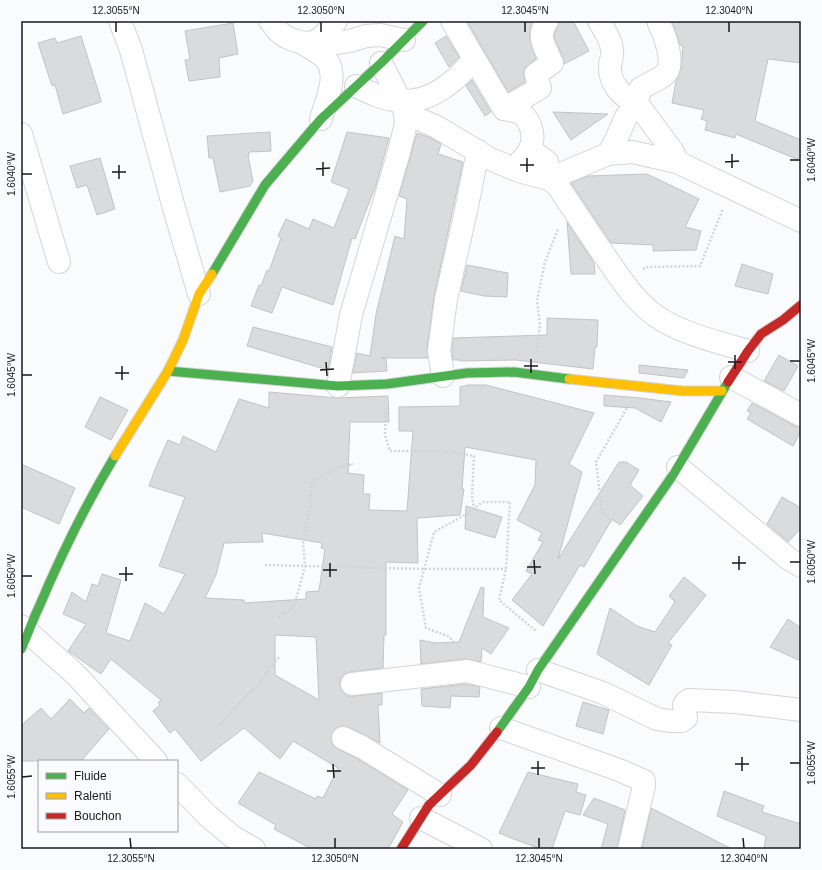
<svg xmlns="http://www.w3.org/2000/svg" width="822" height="870" font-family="Helvetica,sans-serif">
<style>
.building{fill:#dadbdd;stroke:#c2c3c4;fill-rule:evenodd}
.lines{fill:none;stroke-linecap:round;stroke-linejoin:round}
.street-casing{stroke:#d4d5d7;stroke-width:24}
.fast-casing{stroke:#d4d5d7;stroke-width:11}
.slow-casing{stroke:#d4d5d7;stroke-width:11}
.jam-casing{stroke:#d4d5d7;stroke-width:11}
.path{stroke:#d4d4d4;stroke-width:2.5;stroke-dasharray:2 2;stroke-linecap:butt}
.street{stroke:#fefeff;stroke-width:22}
.fast{stroke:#4caf50;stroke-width:9}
.slow{stroke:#ffc107;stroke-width:9}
.jam{stroke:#c62828;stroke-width:9}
.ticks{fill:none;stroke:#191a1c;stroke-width:1.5}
.neatline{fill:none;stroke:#191a1c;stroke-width:1.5}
.ticks-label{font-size:10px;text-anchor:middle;fill:#191a1c}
</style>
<rect width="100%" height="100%" fill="#fafbfd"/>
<!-- building -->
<g class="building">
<path d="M472 21H533L530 31V39L536 59 529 64 524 69V77L525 82 508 92 468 23Z"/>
<path d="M559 21H573L589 51 564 64 563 58 554 36Z"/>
<path d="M672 21H801V63L768 59 755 121 801 140V161L736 134 735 138 705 130 707 121 701 119 704 110 672 103 676 81 681 68 683 46 680 45Z"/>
<path d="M233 23 238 54 219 58 220 77 189 81 185 60 190 59 185 31Z"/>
<path d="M81 36 101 100V102L63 114 55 85 52 86 38 43 55 38 57 43Z"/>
<path d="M446 36 459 57 449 67 435 43Z"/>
<path d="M472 80 491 112 485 116 466 86Z"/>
<path d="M553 112 608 114 571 140Z"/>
<path d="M270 132 271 151 249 152V155H248L253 181 250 186 220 192 213 158H209L207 136Z"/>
<path d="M347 132 389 138 376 185 355 239 352 238 333 305 282 287 272 313 251 306 259 285 261 286 267 270 269 271 281 238 278 236 286 219 309 229 313 219 334 228 349 189 331 182Z"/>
<path d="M417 133 431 138 441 144 438 154 463 162 434 297 427 349 428 358H381L386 359 387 371 353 373 357 353 370 356 376 314 395 236 404 239 407 199 399 196Z"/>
<path d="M100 158 115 209 97 215 87 185 77 188 70 166Z"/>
<path d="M647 174 699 199 685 227 701 231 696 250 653 251V245L611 243 571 183 588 176Z"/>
<path d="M567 222 594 263 595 274H571Z"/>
<path d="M742 264 773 274 768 294 735 286Z"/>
<path d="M467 265 508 273 507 297 484 296 461 291Z"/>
<path d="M547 318 598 320 597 347H595L593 369 516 360 460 361V360H453L452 351 453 338 547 335Z"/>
<path d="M253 327 332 347 328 370 247 346Z"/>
<path d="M779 355 798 366 784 391 764 381Z"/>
<path d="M639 365 688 370 684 378 639 373Z"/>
<path d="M468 385H486L594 413 569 464 582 472 558 559 619 462H626L639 470 630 485 643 496 620 525 612 519 584 567 580 565 543 626 512 600 532 574 526 571 543 542 538 540 542 533 517 520 535 485 536 460 465 447 462 489H464L460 515 417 518 418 563 386 562V635H384L383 668 350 672 344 674 340 679V686L342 691 347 696H353L382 693V705H378L380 743 348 727 342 726 336 728 332 733 331 739 333 745 338 749 356 758 408 790 392 814 403 822 388 849H312L274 829 276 825 238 803 259 772 316 799 317 796 323 798 338 768 293 741 280 759 244 728 201 761 175 729 170 733 153 711 160 705 158 703 161 700 111 659 101 674 68 651 86 624 63 614 72 592 86 602 92 584 98 586 102 574 121 580 106 633 130 641 145 603 164 614 185 574 159 566 185 497 149 486 156 467 168 440 180 445 183 436 216 452 239 399 269 408V392L337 398 388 396 389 422H350L348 473 364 475 363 494H370L369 510 407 511 413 431H399V407L460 406V387ZM262 533 322 543 321 548 325 549 319 591 306 592V599L244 603V600L205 598 216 575 224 543 263 542ZM275 635 316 637 319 700 275 675Z"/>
<path d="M604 395 640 398 671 402 661 422 635 408 604 406Z"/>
<path d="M100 397 128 410 111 440 85 427Z"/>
<path d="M752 403 795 426 801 427V431L793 446 747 419 751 413 747 411Z"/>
<path d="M21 464 75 488 59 524 21 507Z"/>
<path d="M782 497 801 508V528L788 542 767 524Z"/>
<path d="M466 506 502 517 495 538 465 529Z"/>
<path d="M684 577 706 595 668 643 672 645 649 685 597 654 610 608 637 626 655 632 675 602 669 596Z"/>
<path d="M481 587 484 588 483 617 509 628 491 654 482 648 481 662 466 659 421 664 420 640 436 643 459 642Z"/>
<path d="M788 619 801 628V661L770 647Z"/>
<path d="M466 684 480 687 479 697 451 696 450 708 422 706 421 689Z"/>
<path d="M70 699 84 713 89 708 109 729 81 761H21V729L24 723 41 708 51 719Z"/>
<path d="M583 702 609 710 603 734 576 726Z"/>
<path d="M528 772 578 784 576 792 586 795 580 815 565 811 552 849H541L511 838 499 833Z"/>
<path d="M724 791 764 806 762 812 801 824V849H764L766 836 717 816Z"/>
<path d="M594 798 625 810 617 849H601L608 824 583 815Z"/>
<path d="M651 808 732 849H642Z"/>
</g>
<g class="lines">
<defs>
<g id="street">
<path d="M120 21 131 50 174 208 199 294"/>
<path d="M270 21C273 24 275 28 278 31 286 39 305 46 316 41 325 36 330 29 336 21"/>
<path d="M452 21 504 109 540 88 536 74 552 63C545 48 536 36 547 21"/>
<path d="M599 21C604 30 611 39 612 50 613 54 611 60 610 65 609 83 621 97 637 103L640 89C646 85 664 77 667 72 674 60 665 35 659 24L660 21"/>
<path d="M303 43 319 46 350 41 366 36 380 35 404 40"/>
<path d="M303 43C310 48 320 53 326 59 339 76 326 101 321 119"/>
<path d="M356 86C368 92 380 98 393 100 426 106 454 84 474 59"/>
<path d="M504 109C509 110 518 111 522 114 525 116 528 121 530 125 536 140 531 151 520 162"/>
<path d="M405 113 437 127 490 159 519 171 549 179 557 185C574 210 590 235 607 259 622 281 635 301 656 316 679 333 721 343 748 351"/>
<path d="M21 134 59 262"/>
<path d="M529 152 536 154 547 162 549 179 608 154 632 152 677 162 801 221"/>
<path d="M608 154 615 142 626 117 637 103 673 152 677 162"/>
<path d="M443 376 439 351 446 299 466 211 478 151"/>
<path d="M731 377 801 415"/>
<path d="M338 386 351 315 399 152 406 123 405 113 402 104 381 63"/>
<path d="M678 467 789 559 801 566"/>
<path d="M21 626 75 674 156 761"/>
<path d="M538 670 603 693 657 719 670 721H682L686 718 684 705 686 702 689 700 735 702 801 710"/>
<path d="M352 684 467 671 529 687"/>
<path d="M501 728 619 770 644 781V786L629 849"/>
<path d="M343 738 362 747 440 795"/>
<path d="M177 784 208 816 233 837 254 849"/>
<path d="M421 818 481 849"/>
</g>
<g id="fast">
<path d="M212 274 265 185 321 119 381 63 423 21"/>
<path d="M168 371 338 386 387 384 467 373 514 372 569 379"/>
<path d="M21 649C28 635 32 621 39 607 61 555 86 504 115 456"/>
<path d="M497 732 529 687 538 670 673 475 728 382"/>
</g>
<g id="slow">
<path d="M569 379 683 391H722"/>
<path d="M115 456 168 371 183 340 199 294 212 274"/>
</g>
<g id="jam">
<path d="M728 382 748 351 761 334 783 320 801 305"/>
<path d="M401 849 429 805 471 765 497 732"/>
</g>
</defs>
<!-- street casing -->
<use href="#street" class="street-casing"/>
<!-- fast casing -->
<use href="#fast" class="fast-casing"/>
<!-- slow casing -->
<use href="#slow" class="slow-casing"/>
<!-- jam casing -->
<use href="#jam" class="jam-casing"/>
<!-- path -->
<g class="path">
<path d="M643 269 646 267 700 266 723 209"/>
<path d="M537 352 540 324 537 301 545 262 558 229"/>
<path d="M386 408 385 435 390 451H446L474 456 472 496 474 509"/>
<path d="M612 522 602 511 596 462 627 408"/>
<path d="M265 565 424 569H506"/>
<path d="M278 617 294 607 305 566 303 542 310 506 312 481 340 467 354 464"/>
<path d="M460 648 448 636 426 628 419 588 434 532 463 516 483 502H510L506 569 499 600 536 631"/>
<path d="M220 725 245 697 257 687 270 668 280 656"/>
</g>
<!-- street -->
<use href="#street" class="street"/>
<!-- fast -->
<use href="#fast" class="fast"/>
<!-- slow -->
<use href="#slow" class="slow"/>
<!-- jam -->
<use href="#jam" class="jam"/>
</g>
<!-- ticks -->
<path class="ticks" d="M116 22V32M321 22V32M525 22V32M729 22V32M732 154V168M527 158V172M790 160H800M323 162V176M725 162 739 161M119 165V179M520 165H534M316 169 330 168M112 172H126M22 174H32M735 355V369M531 359V373M790 361H800M326 362 327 376M728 362H742M122 366V380M524 366H538M320 370 334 369M115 373H129M22 375H32M739 556V570M534 560 535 574M790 562H800M330 563V577M732 563H746M126 567V581M527 567H541M323 570H337M119 574H133M22 576H32M742 757V771M538 761V775M790 763H800M333 764 334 778M735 764H749M531 768H545M327 771H341M22 777 32 776M130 838 131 848M335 838V848M539 838V848M743 838 744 848"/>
<!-- border -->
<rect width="822" height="870" fill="none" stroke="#f9fbfe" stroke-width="44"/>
<!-- legend -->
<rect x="38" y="760" width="140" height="72" fill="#f9fbfe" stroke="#9fa1a4"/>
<rect x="46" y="773" width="20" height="6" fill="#4caf50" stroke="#9fa1a4"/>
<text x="74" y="780" font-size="12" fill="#191a1c">Fluide</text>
<rect x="46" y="793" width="20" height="6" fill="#ffc107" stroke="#9fa1a4"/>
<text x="74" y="800" font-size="12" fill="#191a1c">Ralenti</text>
<rect x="46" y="813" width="20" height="6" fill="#c62828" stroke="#9fa1a4"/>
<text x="74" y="820" font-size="12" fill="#191a1c">Bouchon</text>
<rect x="22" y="22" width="778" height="826" class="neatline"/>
<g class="ticks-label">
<text x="116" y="14">12.3055°N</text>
<text x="321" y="14">12.3050°N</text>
<text x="525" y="14">12.3045°N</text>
<text x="729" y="14">12.3040°N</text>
<text transform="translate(811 160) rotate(-90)" y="4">1.6040°W</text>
<text transform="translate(11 174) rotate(-90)" y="4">1.6040°W</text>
<text transform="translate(811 361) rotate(-90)" y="4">1.6045°W</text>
<text transform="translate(11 375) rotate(-90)" y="4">1.6045°W</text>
<text transform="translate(811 562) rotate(-90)" y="4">1.6050°W</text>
<text transform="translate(11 576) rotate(-90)" y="4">1.6050°W</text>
<text transform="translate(811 763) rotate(-90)" y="4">1.6055°W</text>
<text transform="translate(11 777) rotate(-90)" y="4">1.6055°W</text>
<text x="131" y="862">12.3055°N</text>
<text x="335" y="862">12.3050°N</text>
<text x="539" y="862">12.3045°N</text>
<text x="744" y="862">12.3040°N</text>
</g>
</svg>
